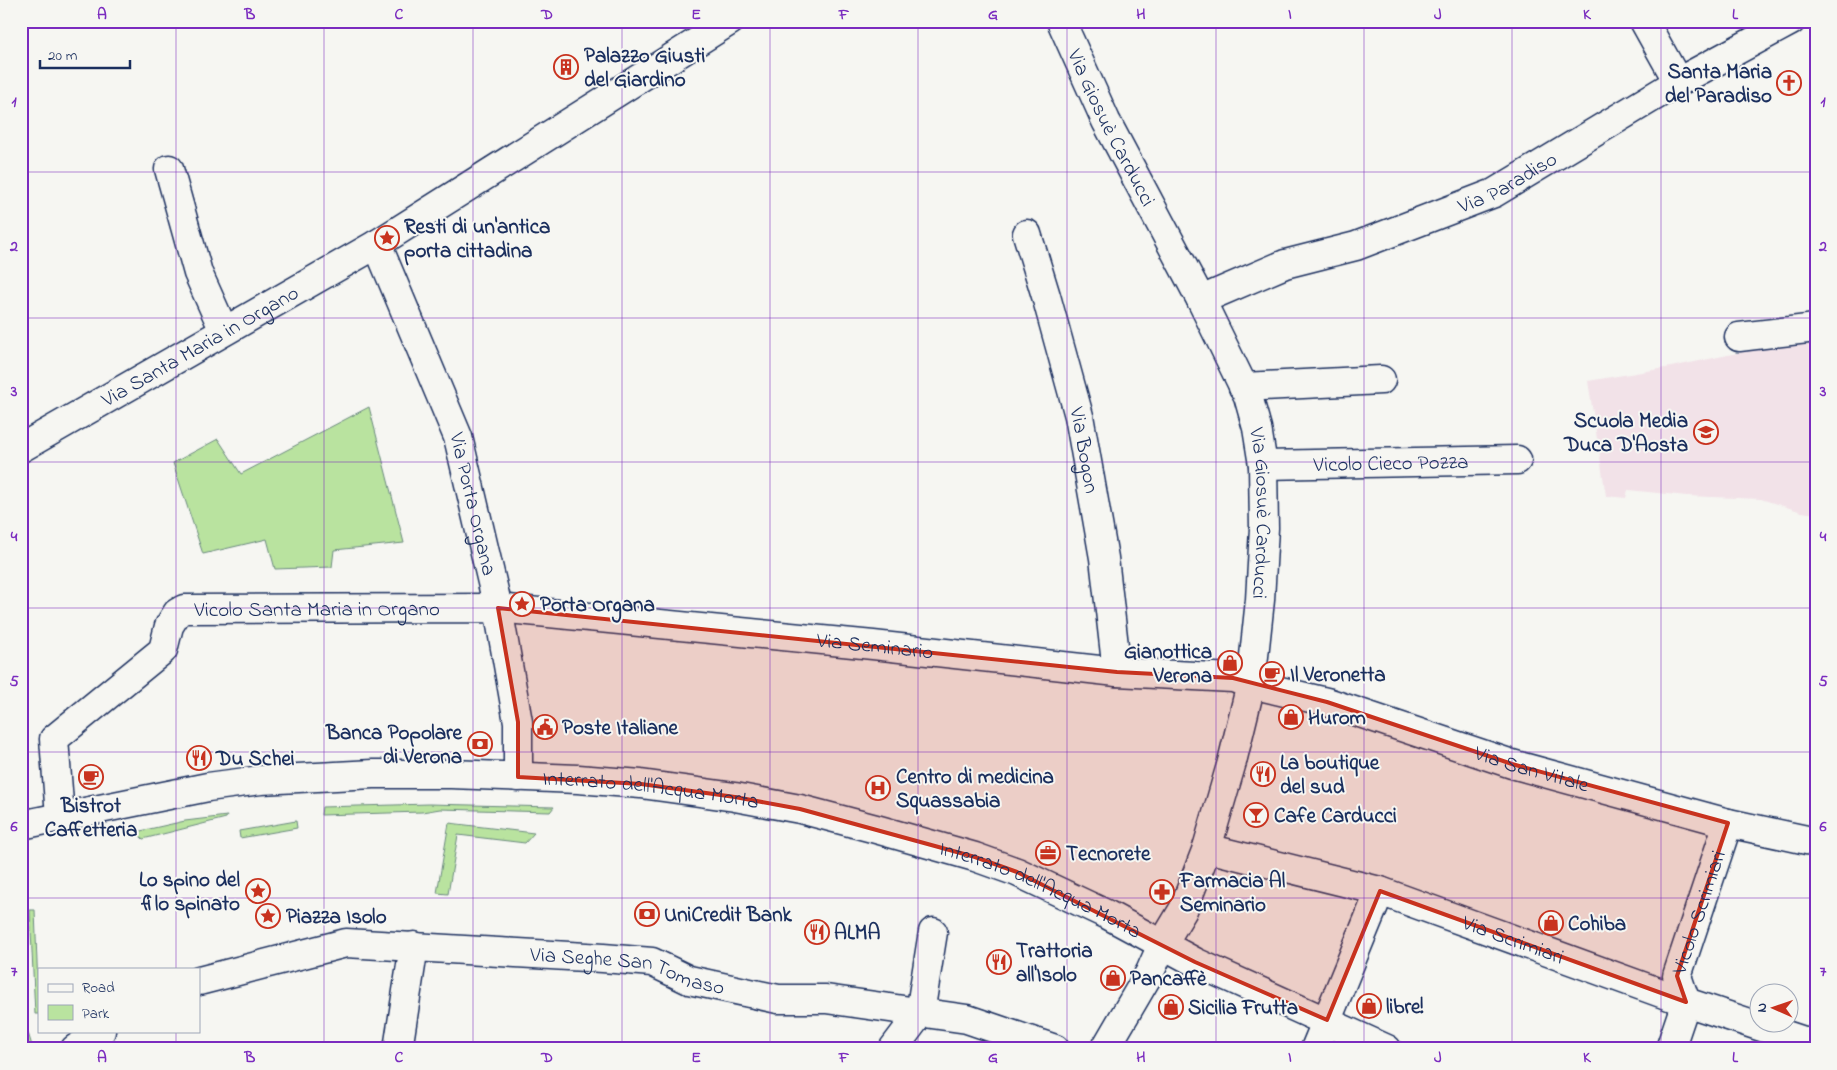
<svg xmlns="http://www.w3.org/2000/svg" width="1837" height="1070" font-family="'Indie Flower',sans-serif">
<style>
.built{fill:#f2e2e8}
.green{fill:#b9e39f;stroke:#6a897e}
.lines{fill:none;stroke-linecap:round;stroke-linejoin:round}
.minor-casing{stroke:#1b2f5e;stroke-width:31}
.major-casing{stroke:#1b2f5e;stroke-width:31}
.minor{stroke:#f6f6f2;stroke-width:28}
.major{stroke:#f6f6f2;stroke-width:28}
.marked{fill:#c8321e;fill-opacity:0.2;stroke:#c8321e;stroke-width:4;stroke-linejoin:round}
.grid{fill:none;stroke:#7b2cbf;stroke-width:1;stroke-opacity:0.55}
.labels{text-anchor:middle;stroke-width:4;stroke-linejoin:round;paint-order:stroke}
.poi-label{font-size:21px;font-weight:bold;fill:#1b2f5e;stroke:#f6f6f2;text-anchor:start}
.street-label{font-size:21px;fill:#1b2f5e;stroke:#f6f6f2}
.neatline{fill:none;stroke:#7b2cbf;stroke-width:2}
.grid-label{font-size:16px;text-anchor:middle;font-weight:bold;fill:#7b2cbf}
</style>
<rect width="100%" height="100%" fill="#f6f6f2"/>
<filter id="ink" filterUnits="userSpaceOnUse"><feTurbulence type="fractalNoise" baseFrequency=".02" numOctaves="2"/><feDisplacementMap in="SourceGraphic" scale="10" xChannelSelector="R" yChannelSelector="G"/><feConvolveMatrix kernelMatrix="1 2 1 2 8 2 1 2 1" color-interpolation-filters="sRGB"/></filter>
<g filter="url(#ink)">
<!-- built -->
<path class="built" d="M1816 342V514L1802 512 1761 499 1687 496 1628 490 1626 498 1606 496 1588 381 1671 367 1761 348Z"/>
<!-- green -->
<g class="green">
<path d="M369 407 404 543 334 550 332 567 275 569 267 539 203 554 173 463 218 439 241 474Z"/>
<path d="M429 804 554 807 550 812 440 809 422 812 321 815 322 807Z"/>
<path d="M227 816 226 818 143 839 136 832 185 821Z"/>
<path d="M296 821 297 828 240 838 239 831Z"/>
<path d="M449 823 534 833 525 843 458 835 448 894 437 893Z"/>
<path d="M30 910H35L39 1014H35Z"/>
<path d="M21 1010 33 1049H21Z"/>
</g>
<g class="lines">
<defs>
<g id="minor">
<path id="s1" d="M1061 21 1106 121 1201 300 1248 396 1257 428 1263 465 1264 528 1260 600 1251 684 1232 762 1207 848 1183 910 1162 945 1150 972 1105 1049"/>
<path d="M1644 21 1678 82"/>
<path d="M169 169 198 273 224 331"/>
<path id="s2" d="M1027 234 1046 296 1079 416 1104 558 1117 672"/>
<path id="s3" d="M377 244 458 437 498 608 518 722V777"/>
<path id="s4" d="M1201 300 1285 264 1356 246 1494 193 1678 82 1791 21"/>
<path d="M1739 337 1816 328"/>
<path d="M1243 387 1381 380"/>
<path id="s5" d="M1263 465 1517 460"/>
<path id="s6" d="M60 816 54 739 163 650 169 626 177 613 184 609 498 608 873 645 1117 672 1233 678 1251 684 1327 702 1512 764 1728 823 1816 842"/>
<path id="s7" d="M1207 848 1380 891 1686 1002 1816 1045"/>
<path id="s8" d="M199 981 346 943 603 958 652 962 689 980 778 999H826L967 1019 1055 1049"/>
<path id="s9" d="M1686 1002 1677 976 1728 823"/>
<path d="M75 1049 101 1031"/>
<path d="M398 1049 414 946"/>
<path d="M893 1049 920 1013 933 932"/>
<path d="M1315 1049 1380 891"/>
<path d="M1670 1049 1686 1002"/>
</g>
<g id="major">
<path id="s10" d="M21 448 377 244 730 21"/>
<path id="s11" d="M21 825 208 787 261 780 373 774H451L578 779 641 784 735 797 800 809 876 829 975 857 1017 872 1108 915 1195 962 1387 1049"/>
</g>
</defs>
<!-- minor casing -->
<use href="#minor" class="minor-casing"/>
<!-- major casing -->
<use href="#major" class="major-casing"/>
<!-- minor -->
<use href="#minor" class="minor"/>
<!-- major -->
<use href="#major" class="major"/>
</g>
</g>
<!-- marked area -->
<path class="marked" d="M498 608 1117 672 1233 678 1327 702 1512 764 1728 823 1677 976 1686 1002 1380 891 1327 1020 1195 962 1017 872 975 857 800 809 735 797 641 784 518 777V722Z"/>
<!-- grid -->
<path class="grid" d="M176 21V969M324 21V1049M473 21V1049M622 21V1049M770 21V1049M918 21V1049M1067 21V1049M1216 21V1049M1364 21V1049M1512 21V1049M1661 21V1049M21 172H1816M21 318H1816M21 462H1816M21 608H1816M21 752H1816M21 898H1816M176 1031V1049"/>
<!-- icons -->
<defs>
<symbol id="building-ring" viewBox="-11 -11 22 22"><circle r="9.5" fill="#f6f6f2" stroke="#c8321e" stroke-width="1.5"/><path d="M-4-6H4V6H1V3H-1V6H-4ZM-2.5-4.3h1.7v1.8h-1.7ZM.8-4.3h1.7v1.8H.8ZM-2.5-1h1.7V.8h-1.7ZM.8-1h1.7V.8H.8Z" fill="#c8321e"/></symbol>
<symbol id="church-ring" viewBox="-11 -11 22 22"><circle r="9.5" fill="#f6f6f2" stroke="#c8321e" stroke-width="1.5"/><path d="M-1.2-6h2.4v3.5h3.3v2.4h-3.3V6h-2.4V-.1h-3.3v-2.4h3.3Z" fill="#c8321e"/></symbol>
<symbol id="sight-ring" viewBox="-11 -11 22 22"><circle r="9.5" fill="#f6f6f2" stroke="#c8321e" stroke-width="1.5"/><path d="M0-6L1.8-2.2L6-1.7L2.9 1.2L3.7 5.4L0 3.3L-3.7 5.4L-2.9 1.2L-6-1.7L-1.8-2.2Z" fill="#c8321e"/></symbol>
<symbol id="school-ring" viewBox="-11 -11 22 22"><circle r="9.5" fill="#f6f6f2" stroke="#c8321e" stroke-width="1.5"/><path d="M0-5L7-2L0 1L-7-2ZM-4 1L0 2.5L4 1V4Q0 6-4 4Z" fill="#c8321e"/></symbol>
<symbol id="shop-ring" viewBox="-11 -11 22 22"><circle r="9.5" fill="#f6f6f2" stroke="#c8321e" stroke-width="1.5"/><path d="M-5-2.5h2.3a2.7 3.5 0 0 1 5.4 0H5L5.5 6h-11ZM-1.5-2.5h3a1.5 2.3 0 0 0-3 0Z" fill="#c8321e"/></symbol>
<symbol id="cafe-ring" viewBox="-11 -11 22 22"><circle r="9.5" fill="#f6f6f2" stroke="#c8321e" stroke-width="1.5"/><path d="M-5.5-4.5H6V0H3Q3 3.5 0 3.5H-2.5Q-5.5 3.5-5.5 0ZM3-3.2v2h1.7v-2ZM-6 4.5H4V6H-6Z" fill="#c8321e"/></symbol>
<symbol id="civic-ring" viewBox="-11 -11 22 22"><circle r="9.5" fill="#f6f6f2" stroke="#c8321e" stroke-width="1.5"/><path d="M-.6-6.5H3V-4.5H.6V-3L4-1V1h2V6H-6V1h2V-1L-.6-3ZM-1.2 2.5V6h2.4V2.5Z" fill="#c8321e"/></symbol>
<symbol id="bank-ring" viewBox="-11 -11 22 22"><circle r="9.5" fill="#f6f6f2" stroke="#c8321e" stroke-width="1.5"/><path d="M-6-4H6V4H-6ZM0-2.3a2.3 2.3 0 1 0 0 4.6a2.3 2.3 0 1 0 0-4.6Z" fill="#c8321e"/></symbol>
<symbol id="restaurant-ring" viewBox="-11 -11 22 22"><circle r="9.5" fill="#f6f6f2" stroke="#c8321e" stroke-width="1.5"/><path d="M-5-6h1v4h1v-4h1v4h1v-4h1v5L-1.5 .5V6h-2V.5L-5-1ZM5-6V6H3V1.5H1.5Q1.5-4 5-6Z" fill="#c8321e"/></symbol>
<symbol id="hospital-ring" viewBox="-11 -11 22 22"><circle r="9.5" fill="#f6f6f2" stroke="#c8321e" stroke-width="1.5"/><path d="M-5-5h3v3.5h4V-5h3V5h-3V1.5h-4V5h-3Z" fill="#c8321e"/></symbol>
<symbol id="bar-ring" viewBox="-11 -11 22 22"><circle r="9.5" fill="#f6f6f2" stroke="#c8321e" stroke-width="1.5"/><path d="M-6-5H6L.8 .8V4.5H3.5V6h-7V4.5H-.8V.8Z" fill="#c8321e"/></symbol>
<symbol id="office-ring" viewBox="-11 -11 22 22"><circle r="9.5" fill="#f6f6f2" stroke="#c8321e" stroke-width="1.5"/><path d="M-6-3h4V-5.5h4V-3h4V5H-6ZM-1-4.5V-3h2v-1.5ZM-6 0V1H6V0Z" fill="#c8321e"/></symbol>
<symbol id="pharmacy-ring" viewBox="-11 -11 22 22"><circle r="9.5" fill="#f6f6f2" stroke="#c8321e" stroke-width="1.5"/><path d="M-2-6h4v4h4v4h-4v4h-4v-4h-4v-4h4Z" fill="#c8321e"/></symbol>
</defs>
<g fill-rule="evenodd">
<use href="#building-ring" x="552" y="53" width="28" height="28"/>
<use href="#church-ring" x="1775" y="69" width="28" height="28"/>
<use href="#sight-ring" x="373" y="224" width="28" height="28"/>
<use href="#school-ring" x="1692" y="418" width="28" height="28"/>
<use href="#sight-ring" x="508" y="590" width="28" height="28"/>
<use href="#shop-ring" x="1216" y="649" width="28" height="28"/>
<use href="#cafe-ring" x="1258" y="660" width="28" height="28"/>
<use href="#shop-ring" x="1277" y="703" width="28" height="28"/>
<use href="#civic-ring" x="531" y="713" width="28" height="28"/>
<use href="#bank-ring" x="466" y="730" width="28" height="28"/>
<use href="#restaurant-ring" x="185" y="744" width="28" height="28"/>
<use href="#restaurant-ring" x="1249" y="760" width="28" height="28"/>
<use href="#cafe-ring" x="77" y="763" width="28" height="28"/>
<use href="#hospital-ring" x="864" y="774" width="28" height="28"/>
<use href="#bar-ring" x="1242" y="801" width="28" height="28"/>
<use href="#office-ring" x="1034" y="839" width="28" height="28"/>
<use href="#sight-ring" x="244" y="877" width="28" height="28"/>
<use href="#pharmacy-ring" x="1148" y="878" width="28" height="28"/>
<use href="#bank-ring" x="633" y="900" width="28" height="28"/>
<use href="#sight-ring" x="254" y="902" width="28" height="28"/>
<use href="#shop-ring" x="1537" y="909" width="28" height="28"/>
<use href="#restaurant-ring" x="803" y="918" width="28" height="28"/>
<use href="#restaurant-ring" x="985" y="948" width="28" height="28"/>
<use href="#shop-ring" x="1099" y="964" width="28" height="28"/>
<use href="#shop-ring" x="1355" y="992" width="28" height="28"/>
<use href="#shop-ring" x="1157" y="993" width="28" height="28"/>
</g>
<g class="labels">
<!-- poi labels -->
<g class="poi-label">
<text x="584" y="62">Palazzo Giusti<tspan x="584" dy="24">del Giardino</tspan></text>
<text x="1772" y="78" text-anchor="end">Santa Maria<tspan x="1772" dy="24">del Paradiso</tspan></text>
<text x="404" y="233">Resti di un'antica<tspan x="404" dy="24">porta cittadina</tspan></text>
<text x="1688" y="427" text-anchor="end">Scuola Media<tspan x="1688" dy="24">Duca D'Aosta</tspan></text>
<text x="540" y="611">Porta Organa</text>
<text x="1212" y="658" text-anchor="end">Gianottica<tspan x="1212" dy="24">Verona</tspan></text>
<text x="1290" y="681">Il Veronetta</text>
<text x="1308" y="724">Hurom</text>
<text x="562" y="734">Poste Italiane</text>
<text x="462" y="739" text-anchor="end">Banca Popolare<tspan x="462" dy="24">di Verona</tspan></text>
<text x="216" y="765">Du Schei</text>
<text x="1280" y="769">La boutique<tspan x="1280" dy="24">del sud</tspan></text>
<text x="896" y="783">Centro di medicina<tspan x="896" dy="24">Squassabia</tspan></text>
<text x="91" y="812" text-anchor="middle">Bistrot<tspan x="91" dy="24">Caffetteria</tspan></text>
<text x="1274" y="822">Cafe Carducci</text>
<text x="1066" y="860">Tecnorete</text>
<text x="240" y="886" text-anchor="end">Lo spino del<tspan x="240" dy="24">filo spinato</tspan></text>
<text x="1180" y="887">Farmacia Al<tspan x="1180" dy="24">Seminario</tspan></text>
<text x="664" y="921">UniCredit Bank</text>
<text x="286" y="923">Piazza Isolo</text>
<text x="1568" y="930">Cohiba</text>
<text x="834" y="939">ALMA</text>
<text x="1016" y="957">Trattoria<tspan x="1016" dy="24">all'Isolo</tspan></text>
<text x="1130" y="985">Pancaffè</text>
<text x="1386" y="1013">libre!</text>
<text x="1188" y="1014">Sicilia Frutta</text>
</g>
<!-- street labels -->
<g class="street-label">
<text dy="7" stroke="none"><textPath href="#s1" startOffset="118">Via Giosuè Carducci</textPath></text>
<text dy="7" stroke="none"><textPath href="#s4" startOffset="329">Via Paradiso</textPath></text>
<text dy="7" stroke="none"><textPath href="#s10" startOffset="206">Via Santa Maria in Organo</textPath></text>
<text dy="7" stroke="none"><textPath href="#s2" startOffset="224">Via Bogon</textPath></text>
<text dy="7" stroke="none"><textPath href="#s5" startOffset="128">Vicolo Cieco Pozza</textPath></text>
<text dy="7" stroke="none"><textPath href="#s3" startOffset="278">Via Porta Organa</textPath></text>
<text dy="7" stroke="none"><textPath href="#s1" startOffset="538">Via Giosuè Carducci</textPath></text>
<text dy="7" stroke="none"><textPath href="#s6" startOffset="399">Vicolo Santa Maria in Organo</textPath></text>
<text dy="7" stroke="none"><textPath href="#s6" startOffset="959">Via Seminario</textPath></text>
<text dy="7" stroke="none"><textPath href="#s6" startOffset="1631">Via San Vitale</textPath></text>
<text dy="7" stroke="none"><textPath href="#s11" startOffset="635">Interrato dell'Acqua Morta</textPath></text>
<text dy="7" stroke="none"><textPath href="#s11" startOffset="1040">Interrato dell'Acqua Morta</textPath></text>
<text dy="7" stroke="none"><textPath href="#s9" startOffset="95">Vicolo Scrimiari</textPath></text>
<text dy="7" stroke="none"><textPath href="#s7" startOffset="320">Via Scrimiari</textPath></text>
<text dy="7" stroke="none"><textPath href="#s8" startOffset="436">Via Seghe San Tomaso</textPath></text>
</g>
</g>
<!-- margin -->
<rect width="1837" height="1070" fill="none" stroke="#f6f6f2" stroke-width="55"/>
<!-- legend -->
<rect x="38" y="968" width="162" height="65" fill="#f6f6f2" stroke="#9ea6b7"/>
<rect x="48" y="984" width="25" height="8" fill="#f6f6f2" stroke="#9ea6b7"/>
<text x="82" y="992" font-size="15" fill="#1b2f5e">Road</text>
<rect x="48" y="1005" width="25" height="15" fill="#b9e39f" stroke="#9ea6b7"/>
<text x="82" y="1018" font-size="15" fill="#1b2f5e">Park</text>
<!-- north arrow -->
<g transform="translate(1774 1008) rotate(272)"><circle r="24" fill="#f6f6f2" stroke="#9ea6b7"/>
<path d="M0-4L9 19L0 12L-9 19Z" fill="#c8321e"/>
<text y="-8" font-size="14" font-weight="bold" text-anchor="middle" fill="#1b2f5e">N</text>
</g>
<!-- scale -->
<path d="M40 60v8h90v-8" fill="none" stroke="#1b2f5e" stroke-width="2.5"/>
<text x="48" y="60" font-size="15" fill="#1b2f5e" stroke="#f6f6f2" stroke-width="4" paint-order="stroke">20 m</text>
<rect x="28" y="28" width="1782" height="1014" class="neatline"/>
<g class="grid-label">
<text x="102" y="19">A</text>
<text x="250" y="19">B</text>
<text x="399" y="19">C</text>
<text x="547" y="19">D</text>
<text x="696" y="19">E</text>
<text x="844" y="19">F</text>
<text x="993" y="19">G</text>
<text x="1141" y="19">H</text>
<text x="1290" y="19">I</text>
<text x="1438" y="19">J</text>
<text x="1587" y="19">K</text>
<text x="1735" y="19">L</text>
<text x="14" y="106">1</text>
<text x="1823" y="106">1</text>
<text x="14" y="251">2</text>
<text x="1823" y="251">2</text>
<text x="14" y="396">3</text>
<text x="1823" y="396">3</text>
<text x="14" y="541">4</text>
<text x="1823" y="541">4</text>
<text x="14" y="686">5</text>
<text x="1823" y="686">5</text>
<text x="14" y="831">6</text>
<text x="1823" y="831">6</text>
<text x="14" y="976">7</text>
<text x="1823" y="976">7</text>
<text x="102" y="1062">A</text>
<text x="250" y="1062">B</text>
<text x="399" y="1062">C</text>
<text x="547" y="1062">D</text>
<text x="696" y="1062">E</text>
<text x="844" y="1062">F</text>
<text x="993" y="1062">G</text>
<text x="1141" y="1062">H</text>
<text x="1290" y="1062">I</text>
<text x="1438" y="1062">J</text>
<text x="1587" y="1062">K</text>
<text x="1735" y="1062">L</text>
</g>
</svg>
